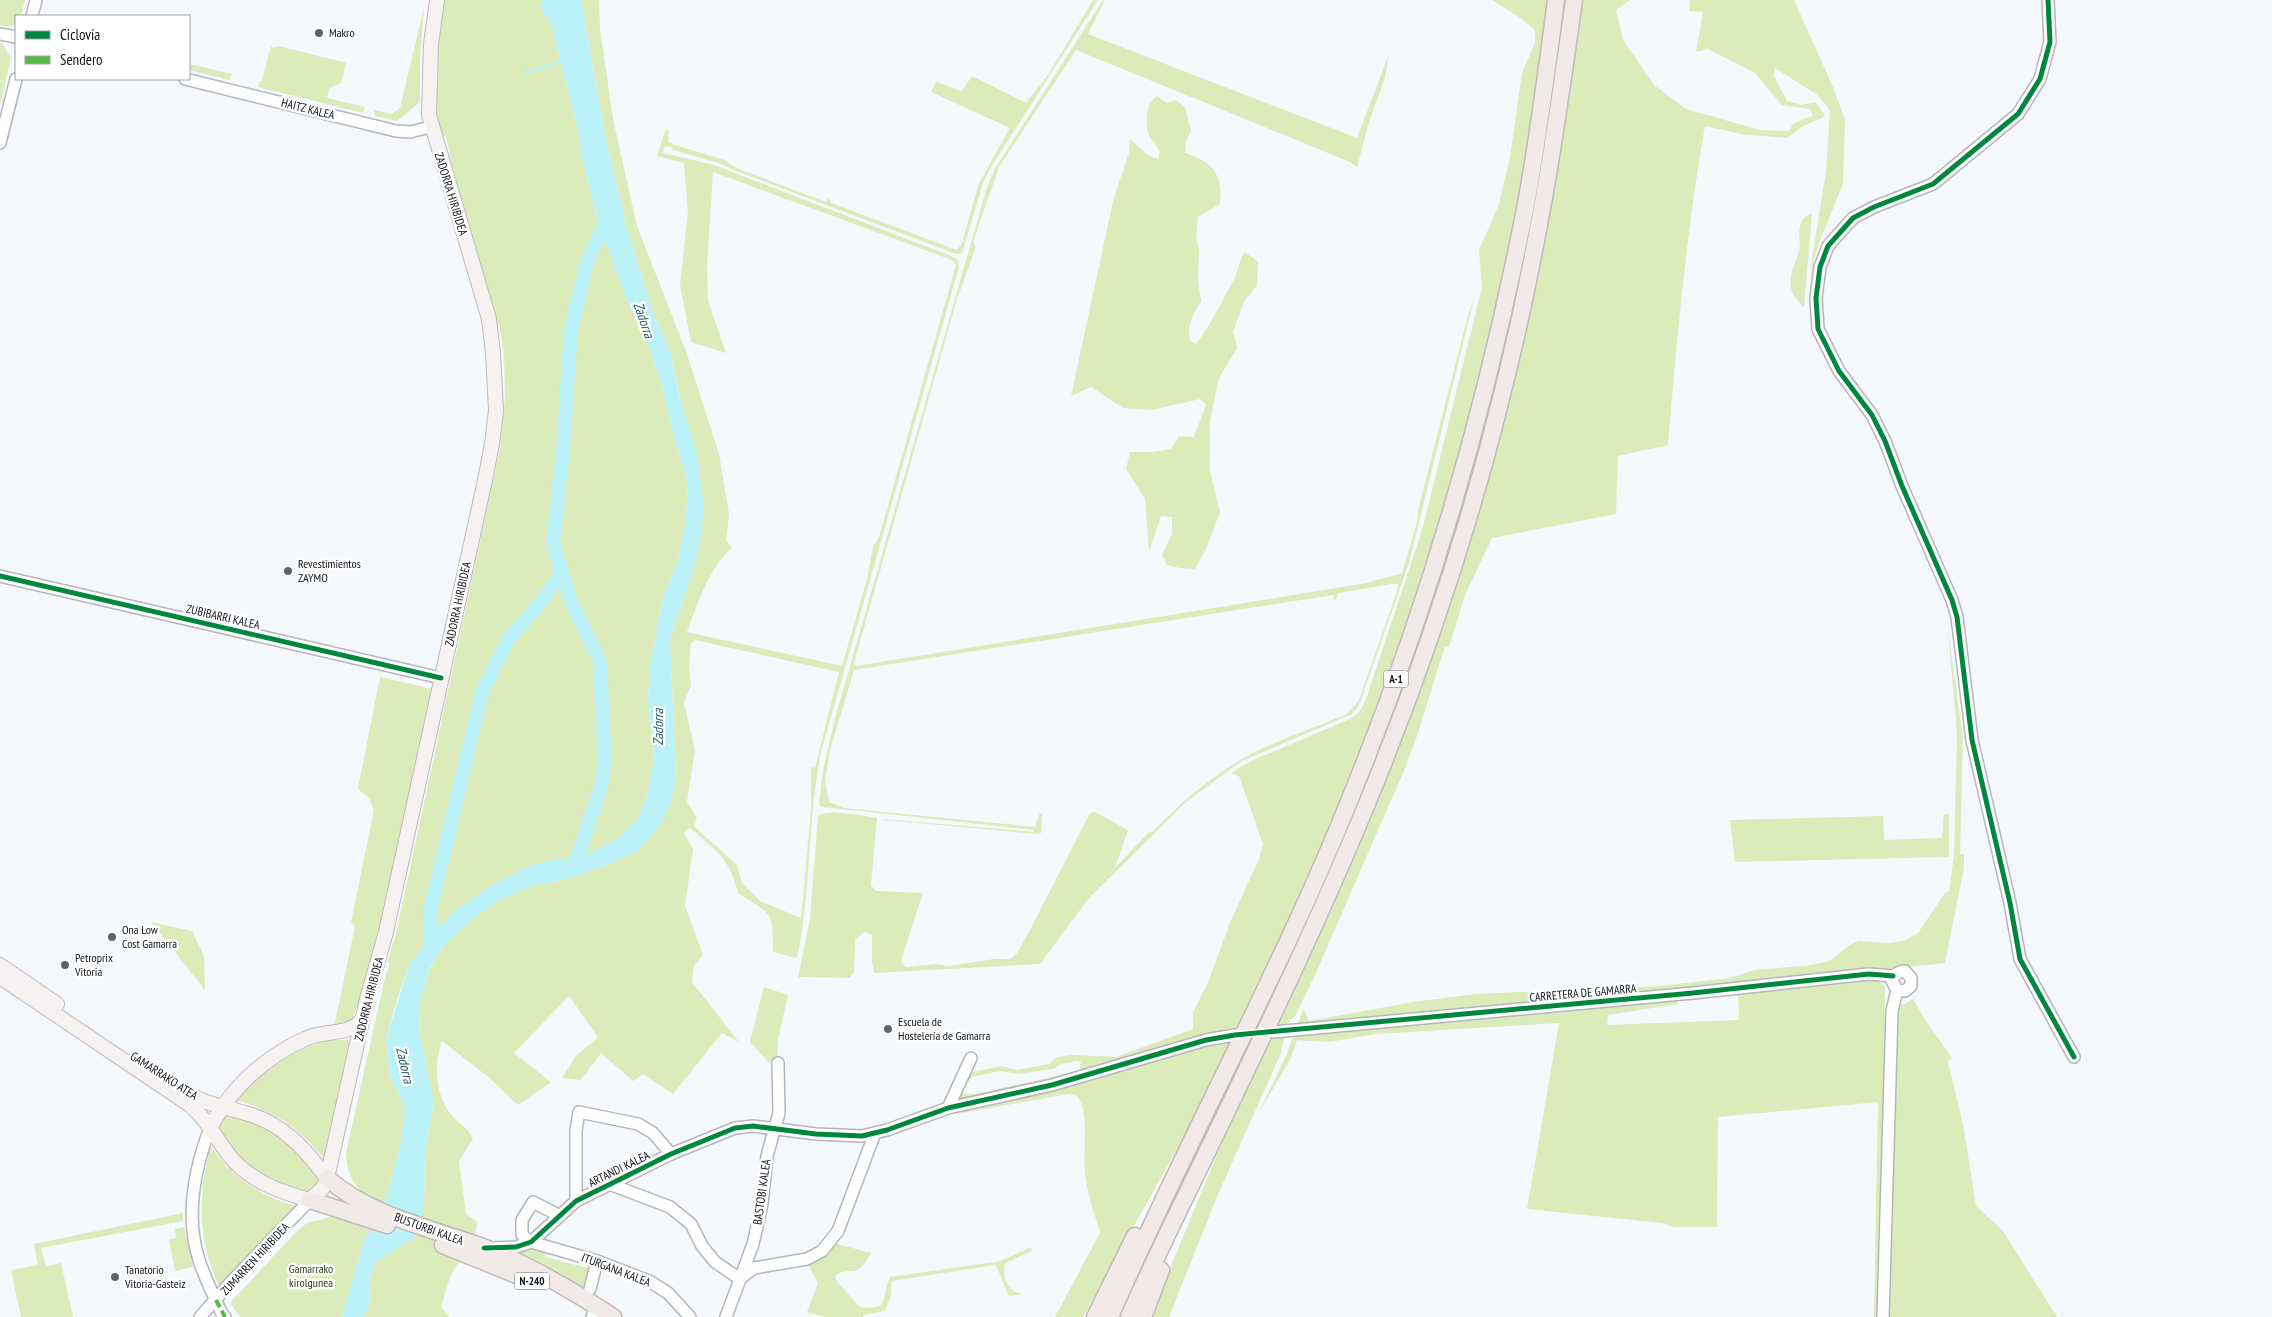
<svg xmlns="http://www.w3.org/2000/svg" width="2272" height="1317" font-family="'PT Sans Narrow',sans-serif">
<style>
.green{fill:#dbebba;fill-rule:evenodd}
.water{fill:#bbf2f9}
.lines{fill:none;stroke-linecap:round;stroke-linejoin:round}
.stream{stroke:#bbf2f9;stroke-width:2.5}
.river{stroke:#bbf2f9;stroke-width:14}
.minor-casing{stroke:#b4b7ba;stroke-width:14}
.major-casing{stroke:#c0b9b9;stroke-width:16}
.highway-casing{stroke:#c0b9b9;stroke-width:19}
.minor{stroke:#fefeff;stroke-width:11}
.major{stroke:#f6f2f1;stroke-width:14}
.highway{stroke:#f1eae8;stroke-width:16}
.quiet{stroke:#58b947;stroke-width:4;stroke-dasharray:8 4;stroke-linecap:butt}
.cycleway-casing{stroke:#fff;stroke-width:8}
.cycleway{stroke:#00873e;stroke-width:5}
.poi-dot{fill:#606366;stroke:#fff;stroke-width:2}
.labels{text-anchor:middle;stroke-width:5;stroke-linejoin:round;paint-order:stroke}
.shield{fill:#fff;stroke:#585a5c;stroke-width:1}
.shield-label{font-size:11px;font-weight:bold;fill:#101316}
.poi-label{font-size:12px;fill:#101316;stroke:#fff;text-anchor:start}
.street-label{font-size:12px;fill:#101316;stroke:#fff}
.park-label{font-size:12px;fill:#333d15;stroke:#fff}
.water-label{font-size:14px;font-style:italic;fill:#205e64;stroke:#fff}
</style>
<rect width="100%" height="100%" fill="#f5f8fc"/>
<!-- green -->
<g class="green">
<path d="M0 0H25L21 16H16V24L8 27 0 25Z"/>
<path d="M445 0H542L540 6 550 21 580 137 581 154 595 211 626 299 647 341 663 389 673 434 688 482 686 518 678 561 663 597 650 665 648 698 654 756 649 788 639 817 619 838 582 857 548 861 460 907 442 924 410 963 396 1003 386 1039 391 1079 405 1106 401 1142 385 1204C359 1193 347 1182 346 1153L385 978 390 964 387 962 396 934 500 449 505 397 504 354 500 330 452 164 446 136H441L436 116 440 27Z"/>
<path d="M581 0H599L600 29 613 119 637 226 687 354 719 454 729 514 726 541 732 548C708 569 698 603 687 632L842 666 867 579 873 547 879 537 956 265 952 260 713 172 707 266 708 301 726 353 691 342 680 285 688 212 684 163 657 156 665 131 669 130 668 142 675 145 724 160 739 169 826 202 829 198 831 203 957 250 962 243 979 183 1010 128 931 92 936 82 962 91 972 76 1026 103 1048 75 1093 0H1098L991 167 983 183 962 253 956 254 739 172 719 163 673 150 670 146 664 147 663 153 714 165 951 256 957 259 959 267 821 752C807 820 812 890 797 958L773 952C773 910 772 915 738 893 730 858 716 851 690 828L684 833 693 849 685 906 703 955 694 966 692 982 739 1042 722 1033 673 1094 643 1074 633 1081 601 1053 581 1080 562 1078 575 1057 598 1037 569 996 514 1053 551 1082 518 1105 487 1076 442 1041C433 1065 435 1099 455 1119 462 1126 469 1129 473 1139L459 1161 466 1214 477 1222 475 1238 451 1274 441 1307 449 1317H364L370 1303 369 1280 376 1262 419 1233 424 1202 425 1150 434 1104 420 1035 419 1006 429 970 444 946 471 920 496 902 528 887 562 880 605 866 638 851 676 780 670 638 692 575 704 510 671 355 652 310 626 225 605 135ZM695 640 839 672 815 768 811 767V810L801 918 760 901 742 883 737 865 694 826 697 818 687 802 695 751 684 702 691 685 689 667 691 644Z"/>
<path d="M1103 0H1105L1088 34 1357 138 1389 54 1385 78 1369 122 1357 167 1350 162 1076 50 999 167 973 242 976 247 957 299 854 663 856 666 1367 583 1402 573 1417 522 1418 510 1467 319 1475 295 1409 563 1359 705 1352 714 1242 761 1187 801 1089 898 1040 964 874 973 872 962V935L865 932 855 940 854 973 849 978 798 977 810 919 818 816C830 808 862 816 877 818L871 885 876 891 923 893 903 954 901 962 906 967 935 964 949 966 994 959H1010L1017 953 1031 928 1090 813 1095 812 1128 830 1115 868 1149 832 1153 831C1177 807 1201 785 1229 767 1265 743 1308 731 1347 714L1359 700 1397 591 1398 584H1391L1339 593 1334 602 1333 595 854 670 830 750 825 781 829 802 844 808 1035 827 1040 813 1042 814 1041 833 1037 834 885 820 883 819 1034 832V830L822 807 819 804 823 770 836 715 987 187 996 167Z"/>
<path d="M1492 0H1549C1537 76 1528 152 1514 227 1491 342 1462 457 1428 569 1381 722 1313 870 1245 1014L1235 1032 1117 1066 958 1102 956 1100 967 1073 1002 1066 1017 1070 1049 1064 1057 1057 1072 1055 1116 1057 1193 1029V1012L1207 985 1231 920 1259 859 1263 844 1239 776 1231 773 1251 761 1350 719 1359 712 1365 702 1423 527 1482 287 1479 250 1498 207 1510 157 1522 73 1535 43V30L1522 19ZM1076 1061 1081 1062 1079 1071 975 1094H963L964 1086 972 1077 1000 1071 1018 1074 1053 1069 1061 1064Z"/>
<path d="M1582 0H1630L1616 10 1623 40 1654 85 1686 109 1760 130 1789 131 1793 124 1813 115 1810 109 1782 105 1755 73 1708 49 1696 52 1703 12 1689 11 1690 0H1794L1833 87 1845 120 1843 184 1821 238 1814 259 1811 282 1812 258 1826 172 1830 110 1816 94 1775 68 1774 76 1787 101 1802 105 1815 102 1825 115 1824 117 1803 126 1787 138 1741 134 1705 126C1686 232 1677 338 1668 445L1618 456 1616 514 1492 538 1465 595 1449 647 1445 646 1417 736 1403 773 1315 975 1295 1016 1285 1026 1275 1028C1314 944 1353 861 1387 775 1436 652 1478 524 1511 394 1544 265 1562 132 1582 0Z"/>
<path d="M424 8 420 59V102L397 121 375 116 374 110 392 114 400 108Z"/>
<path d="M0 43 3 44 11 58 0 104Z"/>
<path d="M271 46 274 48 278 46 346 63 341 83 329 89 327 98 365 107 363 113 258 87 260 81H262Z"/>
<path d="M189 64 232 74 229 80 189 70Z"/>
<path d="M1157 96 1167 103 1176 100 1185 107 1191 131 1186 141 1185 153C1213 162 1223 174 1220 204L1198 217 1196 236 1199 250 1198 280 1201 301 1193 314 1189 328 1190 341 1196 344 1208 327 1235 278 1241 258 1245 252 1258 262 1257 285 1244 302 1233 331 1237 348 1219 378 1210 421V471L1220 512 1206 549 1195 569 1180 568 1167 565 1162 555 1172 534V517L1161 516 1149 551 1145 499 1126 469 1130 452H1153L1171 449 1179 436 1194 437 1206 405 1200 399 1152 410 1123 408 1091 387 1071 396 1114 197 1129 153 1130 139 1149 156 1158 159 1160 151C1157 146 1153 142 1150 137 1144 125 1145 103 1157 96Z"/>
<path d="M1812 213 1804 307C1798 301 1792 296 1791 288 1788 273 1798 261 1800 246 1800 240 1798 233 1800 227 1801 220 1806 216 1812 213Z"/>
<path d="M1948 630 1963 739 1960 854H1964V868L1945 963 1681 991 1297 1025 1304 1009 1309 1021 1413 1002 1476 994 1659 986 1729 978 1755 970 1811 965 1830 961 1848 946 1859 941 1888 943 1904 941 1918 933 1945 893 1949 891 1954 855 1957 734Z"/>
<path d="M380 677 433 689 381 929 362 1002H359L352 1019 338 1024 335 1023 355 926 351 922 374 810 369 798 358 789Z"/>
<path d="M1944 814H1949V857L1735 862 1730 820 1883 816 1884 840 1942 838Z"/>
<path d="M151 922 192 931 204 956 205 990Z"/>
<path d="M1863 979 1878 980 1885 987 1884 1116 1878 1317H1874L1878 1102 1718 1117 1717 1227H1674L1662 1223 1527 1209 1559 1023 1376 1034 1329 1042 1297 1040 1290 1060 1258 1114 1286 1056 1294 1034 1677 999 1678 1004 1608 1015 1607 1025 1739 1020 1738 992Z"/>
<path d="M764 987 788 995 778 1039 777 1061 769 1063 750 1042Z"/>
<path d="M1913 999 1924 1018 1952 1058 1948 1062 1963 1124 1976 1206 2003 1231 2057 1317H1888L1895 1018 1898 1005 1905 1004Z"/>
<path d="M1281 1035 1284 1039 1281 1053 1219 1192 1169 1317H1150L1230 1123 1272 1036Z"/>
<path d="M1231 1038 1224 1055 1226 1056 1200 1108 1083 1317H1055L1100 1233C1095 1216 1089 1198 1086 1180 1081 1155 1091 1114 1077 1096L1068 1094 962 1113 960 1108Z"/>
<path d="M327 1040H347L351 1045 327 1163C301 1129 277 1112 236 1100 260 1073 291 1051 327 1040Z"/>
<path d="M227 1115C260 1121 287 1136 308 1163 312 1170 318 1175 318 1184L308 1193 269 1180 242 1160 219 1131 218 1127 223 1116Z"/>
<path d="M211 1147C234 1178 262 1198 299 1206L219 1286C198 1241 197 1195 211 1147Z"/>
<path d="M183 1213V1221L41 1248 46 1266 61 1263 73 1317H21L11 1270 38 1265 34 1244Z"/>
<path d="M330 1217 341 1218 373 1230 365 1237 342 1317H240L230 1303 296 1232 307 1223Z"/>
<path d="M184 1227 193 1267 175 1271 169 1239 176 1238 175 1229Z"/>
<path d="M834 1243 871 1253C855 1283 850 1264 835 1276L837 1282 860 1307C891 1311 881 1298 890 1277L1001 1261 1031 1247 1032 1251 1005 1263C1002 1277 1007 1291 1022 1294L1009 1296 996 1265 891 1281V1296L885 1311 863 1315V1317H825L807 1312 818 1283 807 1263Z"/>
<path d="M535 1250 545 1252V1257L588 1268V1293L566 1278 508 1251Z"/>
</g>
<!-- water -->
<path class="water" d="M542 0H581L605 135 626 225 652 310 671 355 679 395 697 453 704 510 700 541 692 575 670 638 676 780 671 802 661 824 638 851 605 866 562 880 528 887 496 902 471 920 444 946 429 969 419 1006 420 1035 434 1103 425 1150 424 1202 419 1234 376 1262 369 1280 370 1303 364 1317H342L365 1237 373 1230 385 1204 401 1142 405 1106 391 1079 386 1039 410 963 442 924 460 907 493 884 531 865 548 861 582 857 619 838 639 817 649 788 654 756 648 698 650 665 663 597 678 561 686 518 688 482 673 434 663 389 647 341 626 299 595 211 581 154 580 137 550 21 540 6Z"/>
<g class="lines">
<!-- stream -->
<path class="stream" d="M525 74 562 61"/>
<!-- river -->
<g class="river">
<path d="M574 867 601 787 605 761 600 662 571 601 553 543 563 450 571 329 587 262 610 212"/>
<path d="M430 955 431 907 482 692 509 638 536 608 562 573"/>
</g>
<defs>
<g id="minor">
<path d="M2048 0 2050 42 2040 79 2018 114 1933 184 1874 207 1853 218 1828 246 1820 267 1816 298 1818 329 1839 371 1872 415 1885 441 1902 486 1952 600 1957 617 1972 740 2010 903 2020 959 2074 1057"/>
<path d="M32 16 36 0"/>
<path d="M0 34 16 37"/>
<path d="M185 79 396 131 410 132 431 127"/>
<path d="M0 143 16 79"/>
<path d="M0 576 441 678"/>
<path d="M1274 1032 1693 993 1869 974 1893 976"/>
<path d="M948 1108 971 1058"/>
<path d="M210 1128C194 1170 185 1216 199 1260 205 1279 214 1296 222 1314L225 1317"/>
<path d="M612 1185 670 1207 691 1224 702 1246 715 1262 740 1279"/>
<path d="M576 1201V1131L579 1112 638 1124 653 1133 671 1154"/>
<path d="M560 1216 533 1202 522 1220V1235L531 1242 597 1261 649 1281 668 1293 690 1317"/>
<path d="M491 1248 516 1247 531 1242 576 1201 671 1154 735 1128 753 1126 816 1134 862 1136 887 1130 948 1108 1052 1085 1206 1040 1235 1035"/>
<path d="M741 1278 754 1268 807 1259 822 1251 838 1231 875 1133"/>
<path d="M590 1289 597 1261"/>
<path d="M200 1317 232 1281 310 1200"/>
<path d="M592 1317 593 1315"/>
<path d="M726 1317 753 1244 762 1204 767 1156 779 1113 778 1063"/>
<path d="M1883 1317 1892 1011 1897 990 1892 981C1894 974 1897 972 1905 971L1911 978V986L1905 991 1897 990"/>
</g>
<g id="major">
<path d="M0 965 57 1004"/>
<path d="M0 977 190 1105C206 1118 215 1137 228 1154 248 1180 279 1192 310 1200L323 1188 327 1178 367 999 386 932 485 480 492 444 496 411 493 353 489 319 429 115 431 44 437 0"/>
<path d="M184 1091C203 1104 223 1106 245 1113 283 1123 305 1149 327 1178"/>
<path d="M210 1128C232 1087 264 1057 307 1038 324 1030 352 1036 363 1018"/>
</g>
<g id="highway">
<path d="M327 1178C370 1216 430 1228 483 1247 529 1265 572 1290 613 1317"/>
<path d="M310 1200 387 1225"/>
<path d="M443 1245 529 1280"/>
<path d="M1095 1317 1135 1236"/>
<path d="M1110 1317C1186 1141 1281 972 1352 794 1429 605 1486 409 1525 209 1538 140 1547 70 1556 0"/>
<path d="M1129 1317C1154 1259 1183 1203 1210 1146 1265 1032 1320 918 1368 801 1446 612 1506 410 1542 208 1555 139 1564 70 1574 0"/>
<path d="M1143 1317 1161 1270"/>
</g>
</defs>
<!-- minor casing -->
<use href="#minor" class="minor-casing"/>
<!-- major casing -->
<use href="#major" class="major-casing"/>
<!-- highway casing -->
<use href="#highway" class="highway-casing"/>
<!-- minor -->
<use href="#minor" class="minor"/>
<!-- major -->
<use href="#major" class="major"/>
<!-- highway -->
<use href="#highway" class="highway"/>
<!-- quiet -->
<path class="quiet" d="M216 1300 225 1317"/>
<defs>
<g id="cycleway">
<path d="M2048 0 2050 42 2040 79 2018 114 1933 184 1874 207 1853 218 1828 246 1820 267 1816 298 1818 329 1839 371 1872 415 1885 441 1902 486 1952 600 1957 617 1972 740 2010 903 2020 959 2074 1057"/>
<path d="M0 576 441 678"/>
<path d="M484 1248 516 1247 531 1242 576 1201 671 1154 735 1128 753 1126 816 1134 862 1136 887 1130 948 1108 1052 1085 1206 1040 1235 1035 1693 993 1869 974 1893 976"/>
</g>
</defs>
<!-- cycleway casing -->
<use href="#cycleway" class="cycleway-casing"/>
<!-- cycleway -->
<use href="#cycleway" class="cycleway"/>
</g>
<!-- markers -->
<g class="poi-dot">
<circle cx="319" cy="33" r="5"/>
<circle cx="288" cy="571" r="5"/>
<circle cx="112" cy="937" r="5"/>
<circle cx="65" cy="965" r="5"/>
<circle cx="888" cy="1029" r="5"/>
<circle cx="115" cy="1277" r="5"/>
</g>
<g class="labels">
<!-- shield labels -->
<g class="shield">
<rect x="1383.5" y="670.5" width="25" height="17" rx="4"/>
<rect x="514.5" y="1272.5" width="35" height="17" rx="4"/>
</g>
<g class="shield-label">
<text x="1396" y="683">A-1</text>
<text x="532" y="1285">N-240</text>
</g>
<!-- poi labels -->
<g class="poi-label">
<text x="329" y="37">Makro</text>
<text x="298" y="568">Revestimientos<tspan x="298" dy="14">ZAYMO</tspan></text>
<text x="122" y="934">Ona Low<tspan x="122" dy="14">Cost Gamarra</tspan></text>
<text x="75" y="962">Petroprix<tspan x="75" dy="14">Vitoria</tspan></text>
<text x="898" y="1026">Escuela de<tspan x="898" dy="14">Hostelería de Gamarra</tspan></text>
<text x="125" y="1274">Tanatorio<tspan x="125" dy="14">Vitoria-Gasteiz</tspan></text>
</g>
<!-- street labels -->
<g class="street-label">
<text transform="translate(308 109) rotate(14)" y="4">HAITZ KALEA</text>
<text transform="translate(451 194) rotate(73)" y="4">ZADORRA HIRIBIDEA</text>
<text transform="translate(458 604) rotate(-78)" y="4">ZADORRA HIRIBIDEA</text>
<text transform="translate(223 617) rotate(13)" y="4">ZUBIBARRI KALEA</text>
<text transform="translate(1583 993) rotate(-5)" y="4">CARRETERA DE GAMARRA</text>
<text transform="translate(369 999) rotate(-76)" y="4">ZADORRA HIRIBIDEA</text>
<text transform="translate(164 1076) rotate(33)" y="4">GAMARRAKO ATEA</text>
<text transform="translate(619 1169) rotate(-26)" y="4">ARTANDI KALEA</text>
<text transform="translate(762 1192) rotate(-82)" y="4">BASTOBI KALEA</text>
<text transform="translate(429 1229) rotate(20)" y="4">BUSTURBI KALEA</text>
<text transform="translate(255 1259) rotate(-47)" y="4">ZUMARREN HIRIBIDEA</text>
<text transform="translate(616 1270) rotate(21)" y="4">ITURGANA KALEA</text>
</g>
<!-- park labels -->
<g class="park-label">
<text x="311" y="1273">Gamarrako<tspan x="311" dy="14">kirolgunea</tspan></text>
</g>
<!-- water labels -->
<g class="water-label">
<text transform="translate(644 320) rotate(71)" y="5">Zadorra</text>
<text transform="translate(658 727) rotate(-90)" y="5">Zadorra</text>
<text transform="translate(405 1065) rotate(77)" y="5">Zadorra</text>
</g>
</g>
<!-- legend -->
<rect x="15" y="15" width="175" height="65" fill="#ffffff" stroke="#9fa1a2"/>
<rect x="25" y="31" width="25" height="8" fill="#00873e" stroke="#9fa1a2"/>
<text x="60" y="40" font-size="15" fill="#101316">Ciclovía</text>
<rect x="25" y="56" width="25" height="8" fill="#58b947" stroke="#9fa1a2"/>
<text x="60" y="65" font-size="15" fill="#101316">Sendero</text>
</svg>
